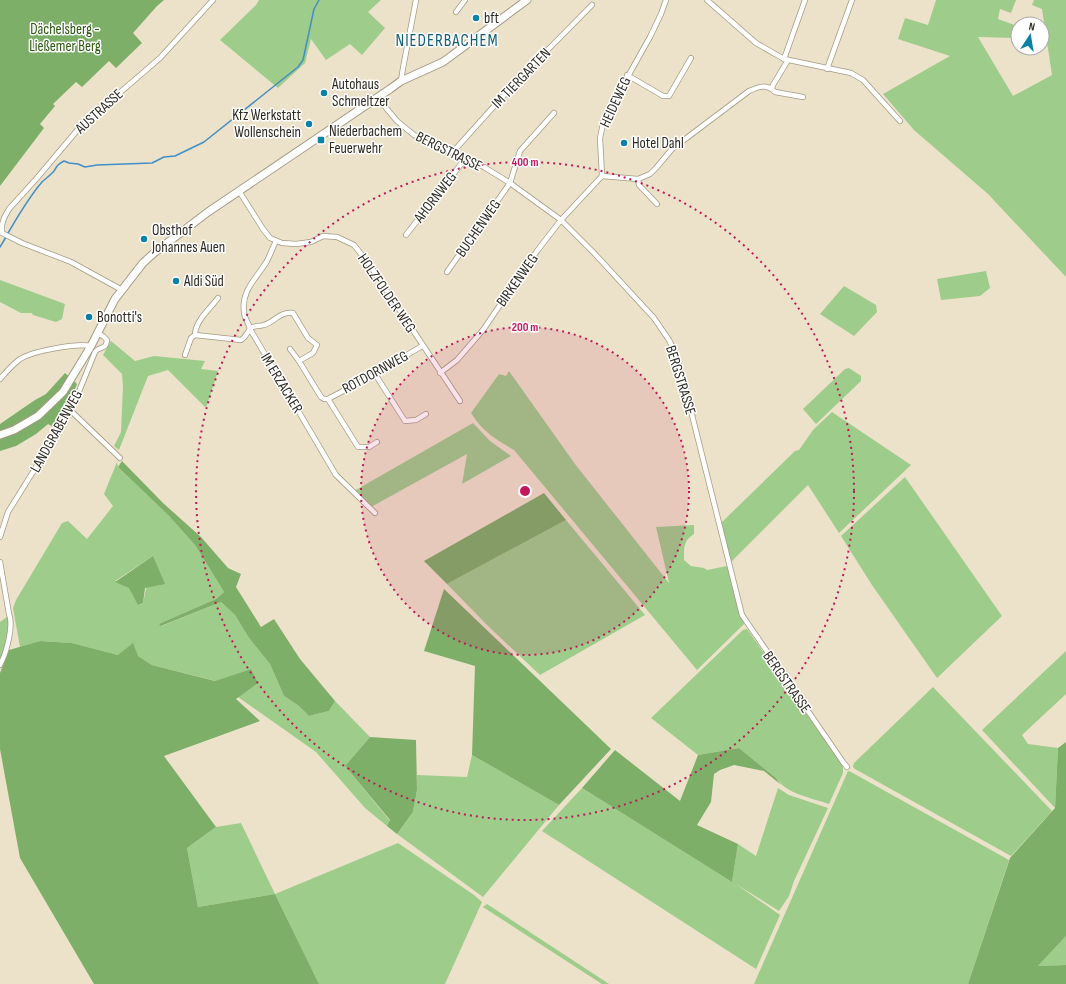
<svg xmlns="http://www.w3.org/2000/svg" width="1066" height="984" font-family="'Sofia Sans Condensed',sans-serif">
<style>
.green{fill:#9ecc8b;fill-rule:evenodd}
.forest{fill:#7daf68}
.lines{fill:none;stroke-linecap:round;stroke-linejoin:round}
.stream{stroke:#438ec6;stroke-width:1.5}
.street-casing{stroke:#a49b84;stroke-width:6}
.secondary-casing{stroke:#a49b84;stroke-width:9}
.street{stroke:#fff;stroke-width:4.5}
.secondary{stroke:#fff;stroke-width:7}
.ring{fill:none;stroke:#c2185b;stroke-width:2;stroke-dasharray:2 4}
.poi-dot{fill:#0882a7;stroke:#fff;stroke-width:1.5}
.labels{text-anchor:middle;stroke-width:3;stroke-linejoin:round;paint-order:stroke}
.poi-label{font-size:15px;fill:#2e2a21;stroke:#fff;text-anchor:start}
.park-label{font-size:15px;fill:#28560c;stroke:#fff}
.street-label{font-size:15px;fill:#2e2a21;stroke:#fff}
.quarter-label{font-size:17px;letter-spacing:1px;fill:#105b75;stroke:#fff}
.centre{fill:#c2185b;stroke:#fff;stroke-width:2}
.ring-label{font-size:12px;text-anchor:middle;font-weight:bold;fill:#c2185b;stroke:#fff;stroke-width:3;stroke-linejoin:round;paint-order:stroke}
</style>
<rect width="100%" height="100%" fill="#ece2ca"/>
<!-- green -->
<g class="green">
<path d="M259 0H381L368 12 385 28 362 55 350 44 326 60 311 39 305 63 278 88 220 40 256 5Z"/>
<path d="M936 0H1016L1011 13 1000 9 998 19 1017 26 1014 38 978 37 1013 96 1052 75 1042 9 1032 5 1034 0H1066V277L988 194 914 130 883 94 950 56 898 39 905 18 928 25Z"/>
<path d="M986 271 990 288 980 296 941 300 937 279Z"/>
<path d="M0 280 65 304 62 319 56 322 33 315 32 313H21L0 302Z"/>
<path d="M844 286 876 305 877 312 854 336 820 314Z"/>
<path d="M111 341 135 361 154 356 205 361 201 369 218 371 206 408 168 370 148 376 119 450 114 446 121 432 123 386 122 374 103 355Z"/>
<path d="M849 368 861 376V381L816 424 803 409 845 369Z"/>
<path d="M509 371 575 464 669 583 656 527 694 525V534C683 541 684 548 684 560L691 566 704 568 707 570 727 566 744 624 697 670 514 450C495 439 483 432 471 413L499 374 506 376Z"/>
<path d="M832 412 911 465 839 533 808 485 731 562 721 523 795 451 799 450 813 430Z"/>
<path d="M473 423 490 441 511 456 462 484 467 454 371 507 354 491Z"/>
<path d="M117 462 118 467 169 516 195 545 224 592 216 599 160 624 162 626 221 602 235 615 249 638 270 664 284 696 299 706 309 716 329 711 335 701 370 737 345 766 390 821 387 826 365 808 316 752 238 697 257 683 251 669 216 681 152 665 138 656 118 655 72 643 40 641 20 647 13 608 16 600 62 523 68 521 87 539 113 506 104 494ZM153 556 143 603 139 605 129 587 115 581Z"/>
<path d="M905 477 1002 616 937 678 872 585 841 536Z"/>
<path d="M566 520 645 615 540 675 488 626 447 584Z"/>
<path d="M8 616 10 619 6 641 0 662V622Z"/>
<path d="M747 629 843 766V773L829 804C812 798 786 794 776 778L739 748 698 755 651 718 743 630Z"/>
<path d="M1066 651V694L1022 735 1028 744 1058 748 1055 808 982 730Z"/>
<path d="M933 687 1052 811 1011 856 855 769 853 767 854 763Z"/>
<path d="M472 755 559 805 483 897 397 834 413 812 417 790V775L467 777Z"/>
<path d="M848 771 851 772 1009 860 968 984H754Z"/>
<path d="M582 788 732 882 738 844 756 856 778 788 789 795 828 808 794 881 789 896 779 911 736 884 780 915 756 969 542 831Z"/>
<path d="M241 823 275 894 398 843 474 895 482 902 445 984H319L275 894 198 907 187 848 216 827Z"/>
<path d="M487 904 606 982 609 984H602L483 907Z"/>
<path d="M1066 936V965L1038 966Z"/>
</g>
<!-- forest -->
<g class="forest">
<path d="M0 0H164L157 6 133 33 142 43 116 68 109 61 82 87 76 82 53 104 55 106 40 124 44 128 0 186Z"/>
<path d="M65 373 77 384 65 411 55 428 48 424 36 434 16 446 0 451V424L35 400 46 394Z"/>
<path d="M122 461 163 503 201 537 228 568 241 574 236 587 261 627 274 619 300 659 335 701 329 711 309 716 299 706 284 696 270 664 249 638 235 615 221 602 161 626 159 624 216 599 224 592 195 545 169 516 118 467Z"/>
<path d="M544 493 566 520 447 584 424 561Z"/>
<path d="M153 556 165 584 145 588 143 603 138 605 129 588 115 582Z"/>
<path d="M444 589 611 749 559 805 472 755 475 666 424 651Z"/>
<path d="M40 641 72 643 118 655 133 643 138 656 152 665 215 681 251 669 258 683 236 699 260 721 164 756 216 827 187 848 198 907 275 894 319 984H94L20 858 0 749V673L9 650Z"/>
<path d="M370 737 416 740 417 790 413 812 397 834 387 826 390 820 345 766Z"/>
<path d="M1066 742V936L1038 966 1066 965V984H968L1010 858 1055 808 1058 748Z"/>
<path d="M739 748 776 778 780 784 764 771 734 765 720 770 714 774 711 802 697 825 738 844 732 882 582 788 615 750 680 801 698 755Z"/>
</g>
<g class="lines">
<!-- stream -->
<g class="stream">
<path d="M8 233C18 216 29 197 42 182 46 178 51 175 54 171 57 166 58 164 64 161L69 163 78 164 85 167 97 165 152 163 164 157 175 156 204 142 298 67 303 60 314 9 319 0"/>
<path d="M0 247 6 237"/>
</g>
<defs>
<g id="street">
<path d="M707 0 756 43 784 59 851 73 863 80 900 121"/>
<path d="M456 12 465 0"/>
<path d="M784 59 805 0"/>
<path d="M827 69 852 0"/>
<path d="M627 75 663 96H669L691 58"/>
<path d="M401 81 403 68 416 0"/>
<path d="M772 88 773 85 788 60"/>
<path d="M377 97 397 121 414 135 484 167 510 183 561 220 594 253 654 318 669 340 676 354 687 395 742 615 843 762 847 767"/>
<path d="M452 153 513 85 592 5"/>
<path d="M602 176 638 179 650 174 656 168 672 149 749 91C760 86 767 84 775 92L803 97"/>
<path d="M638 179 639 185 657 204"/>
<path d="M239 191 263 229 270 238 282 243 296 244 311 242 323 236 337 237 354 245 369 264 460 401"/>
<path d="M0 232 22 243 71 262 122 290"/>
<path d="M2 232V225L4 218 9 209 37 178 80 127 160 58 213 0"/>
<path d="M406 235 465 159"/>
<path d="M276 241C273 247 270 255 267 261 257 278 241 290 244 312 244 318 249 323 250 329L336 475 375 513"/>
<path d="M447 272 510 183 520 151 554 113"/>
<path d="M218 298C210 309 195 321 195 335L241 340C247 336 247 332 251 328 255 325 259 327 264 325 274 322 281 311 293 313L308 338 317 345 313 353 299 361 321 397 324 399H328"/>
<path d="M290 349 299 361"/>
<path d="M185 355 191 338 195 335"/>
<path d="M440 373 457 360 483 330 537 251 561 220 602 176 600 138 604 119 650 37 661 14 666 0"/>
<path d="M375 374 405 421 416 420 426 414"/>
<path d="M0 379C6 372 12 365 20 359 33 351 76 343 91 346"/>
<path d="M71 411 120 458"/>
<path d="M377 442 369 447H358L328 399 375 374 422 346"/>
<path d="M0 537 8 512 71 411 95 352C100 345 106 351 107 340L103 336 97 333"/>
<path d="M0 562 9 614C14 626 6 654 0 665"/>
</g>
<path id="secondary" d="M0 435 14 430 38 416 63 392 91 346 115 299 143 263 154 253 208 212 390 89 401 81 443 62 527 0"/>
</defs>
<!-- street casing -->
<use href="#street" class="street-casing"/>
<!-- secondary casing -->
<use href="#secondary" class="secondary-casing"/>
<!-- street -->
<use href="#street" class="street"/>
<!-- secondary -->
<use href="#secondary" class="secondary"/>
</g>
<!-- distance rings -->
<circle cx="525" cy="491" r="164" fill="#c2185b" fill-opacity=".12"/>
<g class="ring">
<circle cx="525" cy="491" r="164"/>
<circle cx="525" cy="491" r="329"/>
</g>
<!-- markers -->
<g class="poi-dot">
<circle cx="476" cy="18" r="4"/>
<circle cx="324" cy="93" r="4"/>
<circle cx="309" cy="124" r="4"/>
<rect x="317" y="136" width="8" height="8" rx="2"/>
<circle cx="624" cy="143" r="4"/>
<circle cx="144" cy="239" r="4"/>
<circle cx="176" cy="281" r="4"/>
<circle cx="89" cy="317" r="4"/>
</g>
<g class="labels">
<!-- poi labels -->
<g class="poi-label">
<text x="484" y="23">bft</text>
<text x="332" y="89">Autohaus<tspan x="332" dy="17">Schmeltzer</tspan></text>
<text x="301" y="120" text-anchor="end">Kfz Werkstatt<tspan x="301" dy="17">Wollenschein</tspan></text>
<text x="329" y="136">Niederbachem<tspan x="329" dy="17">Feuerwehr</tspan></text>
<text x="632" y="148">Hotel Dahl</text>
<text x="152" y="235">Obsthof<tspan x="152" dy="17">Johannes Auen</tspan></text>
<text x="184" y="286">Aldi Süd</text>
<text x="97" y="322">Bonotti's</text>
</g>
<!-- park labels -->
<g class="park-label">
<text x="65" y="34">Dächelsberg -<tspan x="65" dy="17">Ließemer Berg</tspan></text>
</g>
<!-- street labels -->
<g class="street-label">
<text transform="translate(521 78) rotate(-46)" y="5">IM TIERGARTEN</text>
<text transform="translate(615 102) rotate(-65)" y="5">HEIDEWEG</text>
<text transform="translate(99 111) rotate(-42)" y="5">AUSTRASSE</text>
<text transform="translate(449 151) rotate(26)" y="5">BERGSTRASSE</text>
<text transform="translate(435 197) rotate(-52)" y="5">AHORNWEG</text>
<text transform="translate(478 228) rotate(-55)" y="5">BUCHENWEG</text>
<text transform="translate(517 280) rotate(-55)" y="5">BIRKENWEG</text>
<text transform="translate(387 293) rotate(56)" y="5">HOLZFOLDER WEG</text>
<text transform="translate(375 372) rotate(-29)" y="5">ROTDORNWEG</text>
<text transform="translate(681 380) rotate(73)" y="5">BERGSTRASSE</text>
<text transform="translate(282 383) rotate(59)" y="5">IM ERZACKER</text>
<text transform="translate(56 431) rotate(-61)" y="5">LANDGRABENWEG</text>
<text transform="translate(787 682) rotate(55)" y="5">BERGSTRASSE</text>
</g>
<!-- quarter labels -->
<g class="quarter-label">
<text x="447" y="46">NIEDERBACHEM</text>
</g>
</g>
<circle cx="525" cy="491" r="6" class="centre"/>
<g class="ring-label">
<text x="525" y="166">400 m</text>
<text x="525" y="331">200 m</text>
</g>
<!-- north arrow -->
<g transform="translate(1030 36) rotate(12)"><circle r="19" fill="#ffffff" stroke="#abaaa6"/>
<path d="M0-3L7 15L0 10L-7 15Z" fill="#0882a7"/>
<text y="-6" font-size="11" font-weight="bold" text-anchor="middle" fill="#2e2a21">N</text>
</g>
</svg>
